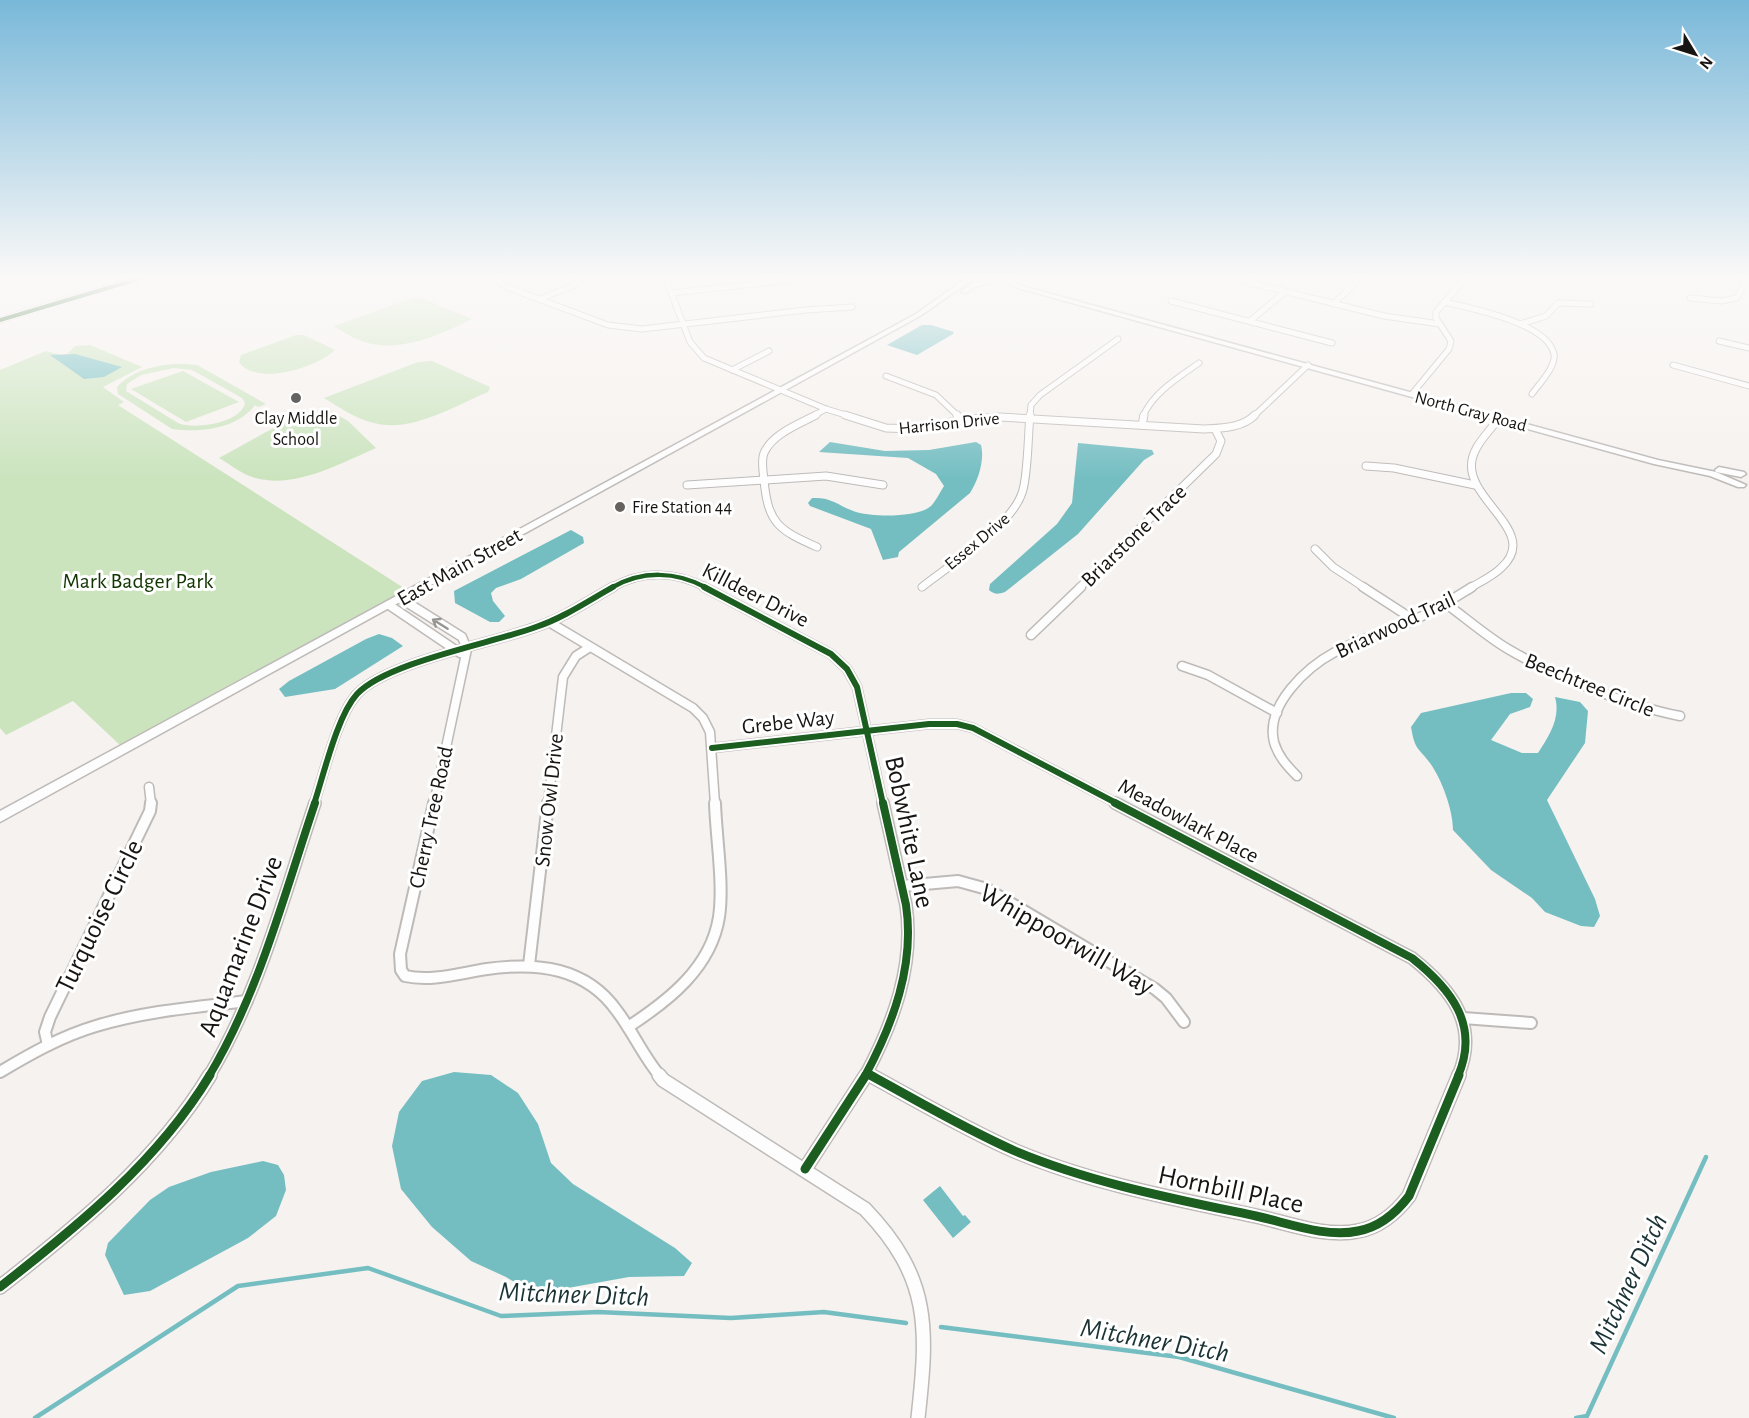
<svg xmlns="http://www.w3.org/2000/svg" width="1749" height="1418" font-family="'Alegreya Sans',sans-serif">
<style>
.green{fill:#cbe4be;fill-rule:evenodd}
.water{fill:#74bec2}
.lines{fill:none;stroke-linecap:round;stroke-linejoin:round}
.stream{stroke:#74bec2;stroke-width:4.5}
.street-far4-casing{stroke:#bdbab8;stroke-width:7}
.street-far3-casing{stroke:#bdbab8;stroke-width:9}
.street-far2-casing{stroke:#bdbab8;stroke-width:11}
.street-far1-casing{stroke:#bdbab8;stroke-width:14}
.street-casing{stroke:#bdbab8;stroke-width:16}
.secondary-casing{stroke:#bdbab8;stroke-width:3}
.street-far4{stroke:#fefdfd;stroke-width:5}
.street-far3{stroke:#fefdfd;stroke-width:7}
.street-far2{stroke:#fefdfd;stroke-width:8}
.street-far1{stroke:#fefdfd;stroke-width:10}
.street{stroke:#fefdfd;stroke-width:13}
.secondary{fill:#fefdfd;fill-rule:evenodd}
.cycleway-far4-casing{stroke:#fff;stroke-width:6}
.cycleway-far3-casing{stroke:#fff;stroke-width:8}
.cycleway-far2-casing{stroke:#fff;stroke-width:10}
.cycleway-far1-casing{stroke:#fff;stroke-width:11}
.cycleway-casing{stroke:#fff;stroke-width:13}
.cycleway-far4{stroke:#1b5e20;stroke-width:4}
.cycleway-far3{stroke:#1b5e20;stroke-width:4.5}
.cycleway-far2{stroke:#1b5e20;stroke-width:6}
.cycleway-far1{stroke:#1b5e20;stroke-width:8}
.cycleway{stroke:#1b5e20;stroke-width:9}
.oneway{stroke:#969594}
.poi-dot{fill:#656260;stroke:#fff;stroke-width:2}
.labels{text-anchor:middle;stroke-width:6;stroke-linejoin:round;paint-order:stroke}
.far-street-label{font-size:18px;fill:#171513;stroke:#fff}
.far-poi-label{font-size:18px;fill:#171513;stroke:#fff}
.street-label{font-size:22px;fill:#171513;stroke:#fff}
.park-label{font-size:22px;fill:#113500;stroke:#fff}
.near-street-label{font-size:27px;fill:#171513;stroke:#fff}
.near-water-label{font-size:28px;font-style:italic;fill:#1b3335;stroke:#fff}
</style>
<rect width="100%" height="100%" fill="#f6f2ef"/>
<!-- green -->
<g class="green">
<path d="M413 298H421L472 319C437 336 397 355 359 340 350 337 342 331 334 326Z"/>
<path d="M296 335H304L335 350C318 367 256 387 239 362L241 355Z"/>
<path d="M90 345 142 367 103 387 124 402 118 405 407 590 121 746 73 701 6 735 0 728V370L46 351 65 356 75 346Z"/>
<path d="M432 361 490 387 488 392C454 406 412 433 374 423 356 419 339 407 324 398L418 362Z"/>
<path d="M186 364 197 365 266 404 258 407 255 405C237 429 200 433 172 429L118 394 117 387C133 369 162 363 186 364ZM174 368 192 370 242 398 245 403C241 423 194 430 178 423L126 391 127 384 141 375Z"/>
<path d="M183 371 239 402 186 422 131 389Z"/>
<path d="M331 411 348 421 376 448C339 464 288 493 247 475 238 471 228 463 219 458 254 440 291 413 331 411Z"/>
</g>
<!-- water -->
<g class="water">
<path d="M922 325H931L954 332 953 334 917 355 887 345Z"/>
<path d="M75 354 122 367 104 377 84 379 50 355Z"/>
<path d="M830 442 885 451 929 450 976 442 981 445C985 460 978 481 970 493L899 552 898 557 883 560 871 529 810 506 808 503 812 498C833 497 838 506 856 512 873 517 917 518 931 506 936 501 940 492 944 486L936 474 908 458 819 452Z"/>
<path d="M1078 443 1152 450 1154 454 1144 460 1078 534 1005 592C998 594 995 595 989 590L990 584 1057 524 1072 503Z"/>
<path d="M571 530 583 537 584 543 521 579 496 588 491 593 493 601 505 616 499 622H490L455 603 454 591Z"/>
<path d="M379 634 392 638 403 646 335 689 285 697 279 689 289 681 366 639Z"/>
<path d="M1511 693H1526L1533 699 1530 707 1510 714 1491 740 1522 753H1538C1549 736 1561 718 1555 697L1580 702 1588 711 1585 743 1547 800 1595 899 1600 916 1594 927 1581 926 1545 912 1532 898 1491 870 1453 830C1453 810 1442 780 1430 763 1417 746 1415 750 1411 727L1421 713Z"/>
<path d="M454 1072 491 1075 518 1093 538 1124 551 1163 573 1184 675 1248 692 1263 684 1276 629 1277 534 1294 506 1277 471 1261 432 1227 401 1189 392 1146 399 1112 422 1081Z"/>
<path d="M263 1161 278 1165 284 1175 286 1190 276 1216 248 1238 150 1291 124 1295 105 1255 108 1243 150 1200 169 1187 211 1172Z"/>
<path d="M940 1186 963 1216 965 1215 971 1222 953 1238 923 1200Z"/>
</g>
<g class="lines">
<!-- stream -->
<g class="stream">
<path d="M941 1327 1179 1357 1394 1418"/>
<path d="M35 1418 238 1286 368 1268 501 1316 598 1312 731 1318 824 1312 906 1323"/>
<path d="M1576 1418 1587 1416 1706 1157"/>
</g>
<defs>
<g id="street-far4">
<path d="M496 279 504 286 608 325 642 329 806 310 852 307"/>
<path d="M666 279 690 342 704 358 826 409 849 416"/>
<path d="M1235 279 1384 316 1440 324"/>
<path d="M672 293 790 280"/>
<path d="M1690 298 1721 301 1737 298 1747 279"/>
<path d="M540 299 572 286 581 279"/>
<path d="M1171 301 1332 343"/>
<path d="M1444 302C1470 308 1548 323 1554 354 1556 367 1539 384 1532 394"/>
<path d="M1333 304 1360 279"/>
<path d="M1250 321 1285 292"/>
<path d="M1520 324 1546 316 1558 303 1591 304"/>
<path d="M1719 341 1749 348"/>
<path d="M1673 365 1749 386"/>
<path d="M732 370 769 351"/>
<path d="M886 376 936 395 958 416"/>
<path d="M1412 394 1449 349 1451 341 1436 318V312L1465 279"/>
<path d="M813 416 826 409"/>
<path d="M1030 416 1031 405 1040 395 1118 339"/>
<path d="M1143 416C1154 392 1178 378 1199 363"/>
<path d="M1254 416 1308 365"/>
</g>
<g id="street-far3">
<path d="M816 415C799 424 772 434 764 453 761 460 763 472 764 480 768 524 779 530 817 547"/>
<path d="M845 415 886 428 914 429 962 420 1000 417 1204 429C1222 428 1242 428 1255 415"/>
<path d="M957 415 962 420"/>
<path d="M1142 425 1144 415"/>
<path d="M1366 466 1394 468 1475 485"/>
<path d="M687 485 826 476 883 485"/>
<path d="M1315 549 1333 567 1365 588"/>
<path d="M922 587C950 565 1011 526 1022 493 1028 477 1028 434 1030 415"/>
<path d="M611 588C642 570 676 571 707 588"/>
<path d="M1079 588 1216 454 1221 441 1215 429"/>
<path d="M1470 588C1480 582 1493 576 1501 568 1542 532 1464 500 1472 460 1475 444 1490 431 1499 418"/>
</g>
<g id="street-far2">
<path d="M704 587 831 654 847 669 857 687 883 804"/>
<path d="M1363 587 1414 620"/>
<path d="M400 598 462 637 467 649 434 804"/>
<path d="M1445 603C1466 618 1486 636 1508 649 1554 676 1628 706 1680 716"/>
<path d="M389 605 460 653"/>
<path d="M549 622 693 708 703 718 710 732 715 804"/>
<path d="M1031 635 1081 587"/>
<path d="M1182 666 1208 675 1277 713"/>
<path d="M712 748 929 724H957L973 728 1118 804"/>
<path d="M1297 776C1287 766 1278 756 1274 742 1265 705 1307 667 1335 652 1361 638 1390 631 1416 619 1436 610 1454 598 1472 587"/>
<path d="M149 787 151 804"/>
<path d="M314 804C324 774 337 716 357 694 387 662 493 643 536 627 563 618 588 601 613 587"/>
<path d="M548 804 563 677 576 656 590 647"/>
</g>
<g id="street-far1">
<path d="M434 803 400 954 401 970 405 976C432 982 460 973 487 969 537 962 586 967 617 1011 633 1032 643 1056 660 1076"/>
<path d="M1115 803 1412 958C1451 989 1480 1025 1458 1076"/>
<path d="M902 886 958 881 987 889 1155 989 1166 998 1184 1022"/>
<path d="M529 965 548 803"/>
<path d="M1463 1018 1531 1023"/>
<path d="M628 1027C668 1001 711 968 719 917 724 884 716 837 715 803"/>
<path d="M48 1045 45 1032 50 1017 150 811 151 803"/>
<path d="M0 1072C30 1054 62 1036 96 1026 145 1011 197 1007 247 1001"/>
<path d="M867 1073 873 1076"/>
<path d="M209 1076C259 993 284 895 315 803"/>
<path d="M865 1076C893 1024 915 965 906 905L883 803"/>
</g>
<g id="street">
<path d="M659 1075 663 1080 865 1209C931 1278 928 1328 918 1418"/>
<path d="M870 1075C918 1101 965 1129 1015 1151 1091 1183 1175 1199 1256 1216 1288 1223 1326 1238 1358 1231 1380 1227 1396 1213 1409 1196L1459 1075"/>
<path d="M805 1169 866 1075"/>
<path d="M0 1287C78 1226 158 1161 210 1075"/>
</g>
<g id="secondary">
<path d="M130 279H141L0 322V318Z"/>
<path d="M965 279H973L920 316 0 822V811L916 314Z"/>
<path d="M1001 279H1010L1022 286 1658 460 1716 472 1746 485 1744 487H1738L1710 476 1654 464 1018 288Z"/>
<path d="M987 280 989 281V283L975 287 966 293 961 292 971 284Z"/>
<path d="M1719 467 1744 472 1746 474 1741 477 1716 472 1715 470Z"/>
</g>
</defs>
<!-- street-far4 casing -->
<use href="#street-far4" class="street-far4-casing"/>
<!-- street-far3 casing -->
<use href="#street-far3" class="street-far3-casing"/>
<!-- street-far2 casing -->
<use href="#street-far2" class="street-far2-casing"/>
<!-- street-far1 casing -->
<use href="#street-far1" class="street-far1-casing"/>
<!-- street casing -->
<use href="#street" class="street-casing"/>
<!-- secondary casing -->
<use href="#secondary" class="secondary-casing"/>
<!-- street-far4 -->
<use href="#street-far4" class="street-far4"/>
<!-- street-far3 -->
<use href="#street-far3" class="street-far3"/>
<!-- street-far2 -->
<use href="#street-far2" class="street-far2"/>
<!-- street-far1 -->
<use href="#street-far1" class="street-far1"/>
<!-- street -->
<use href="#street" class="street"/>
<!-- secondary -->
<use href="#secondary" class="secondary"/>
<defs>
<path id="cycleway-far4" d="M0 320 138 279"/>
<path id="cycleway-far3" d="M611 588C642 570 676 571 707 588"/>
<g id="cycleway-far2">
<path d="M704 587 831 654 847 669 857 687 883 804"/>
<path d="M712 748 929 724H957L973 728 1118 804"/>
<path d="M314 804C324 774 337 716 357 694 387 662 493 643 536 627 563 618 588 601 613 587"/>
</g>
<g id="cycleway-far1">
<path d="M1115 803 1412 958C1451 989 1480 1025 1458 1076"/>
<path d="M867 1073 873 1076"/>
<path d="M209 1076C259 993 284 895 315 803"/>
<path d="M865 1076C893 1024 915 965 906 905L883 803"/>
</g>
<g id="cycleway">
<path d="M870 1075C918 1101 965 1129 1015 1151 1091 1183 1175 1199 1256 1216 1288 1223 1326 1238 1358 1231 1380 1227 1396 1213 1409 1196L1459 1075"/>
<path d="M805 1169 866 1075"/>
<path d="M0 1287C78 1226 158 1161 210 1075"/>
</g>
</defs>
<!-- cycleway-far4 casing -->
<use href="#cycleway-far4" class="cycleway-far4-casing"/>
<!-- cycleway-far3 casing -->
<use href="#cycleway-far3" class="cycleway-far3-casing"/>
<!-- cycleway-far2 casing -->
<use href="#cycleway-far2" class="cycleway-far2-casing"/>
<!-- cycleway-far1 casing -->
<use href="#cycleway-far1" class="cycleway-far1-casing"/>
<!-- cycleway casing -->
<use href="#cycleway" class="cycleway-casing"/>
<!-- cycleway-far4 -->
<use href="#cycleway-far4" class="cycleway-far4"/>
<!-- cycleway-far3 -->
<use href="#cycleway-far3" class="cycleway-far3"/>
<!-- cycleway-far2 -->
<use href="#cycleway-far2" class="cycleway-far2"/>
<!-- cycleway-far1 -->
<use href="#cycleway-far1" class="cycleway-far1"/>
<!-- cycleway -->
<use href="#cycleway" class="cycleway"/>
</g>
<!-- one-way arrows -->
<defs><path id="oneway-shaft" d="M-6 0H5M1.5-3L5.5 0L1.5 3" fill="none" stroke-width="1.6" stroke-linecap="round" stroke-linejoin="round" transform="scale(1.5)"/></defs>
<use class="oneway" href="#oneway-shaft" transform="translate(440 624) rotate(-148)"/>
<!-- sky -->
<linearGradient id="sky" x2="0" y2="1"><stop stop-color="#79b8d9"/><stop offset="0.58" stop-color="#fbf9f8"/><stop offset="1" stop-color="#fbf9f8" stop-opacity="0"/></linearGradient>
<rect width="1749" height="478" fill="url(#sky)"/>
<!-- markers -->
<g class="poi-dot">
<circle cx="296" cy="398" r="6"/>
<circle cx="620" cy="507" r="6"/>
</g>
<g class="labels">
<!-- far-street labels -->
<g class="far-street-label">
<text transform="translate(1471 411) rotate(15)" y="6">North Gray Road</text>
<text transform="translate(949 423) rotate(-6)" y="6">Harrison Drive</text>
<text transform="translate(977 541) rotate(-40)" y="6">Essex Drive</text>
</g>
<!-- far-poi labels -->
<g class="far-poi-label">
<text x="296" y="424">Clay Middle<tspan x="296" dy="21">School</tspan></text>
<text x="632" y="513" text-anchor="start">Fire Station 44</text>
</g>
<!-- street labels -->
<g class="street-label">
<text transform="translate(1133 535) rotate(-44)" y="8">Briarstone Trace</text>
<text transform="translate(459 566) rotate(-29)" y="8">East Main Street</text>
<text transform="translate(756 594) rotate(27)" y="8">Killdeer Drive</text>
<text transform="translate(1395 624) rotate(-25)" y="8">Briarwood Trail</text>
<text transform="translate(1590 684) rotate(22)" y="8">Beechtree Circle</text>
<text transform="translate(788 721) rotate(-6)" y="8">Grebe Way</text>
<text transform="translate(548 800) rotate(-84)" y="8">Snow Owl Drive</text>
<text transform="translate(430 817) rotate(-78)" y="8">Cherry Tree Road</text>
<text transform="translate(1189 820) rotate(28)" y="8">Meadowlark Place</text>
</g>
<!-- park labels -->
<g class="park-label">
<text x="138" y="588">Mark Badger Park</text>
</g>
<!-- near-street labels -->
<g class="near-street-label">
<text transform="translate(910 832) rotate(78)" y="9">Bobwhite Lane</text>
<text transform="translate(99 916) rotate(-64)" y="9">Turquoise Circle</text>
<text transform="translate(1067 939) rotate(30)" y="9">Whippoorwill Way</text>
<text transform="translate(240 946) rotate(-69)" y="9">Aquamarine Drive</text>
<text transform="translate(1231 1189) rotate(12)" y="9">Hornbill Place</text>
</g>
<!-- near-water labels -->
<g class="near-water-label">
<text transform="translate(1627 1283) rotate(-65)" y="10">Mitchner Ditch</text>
<text transform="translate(574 1293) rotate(2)" y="10">Mitchner Ditch</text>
<text transform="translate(1155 1339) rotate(10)" y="10">Mitchner Ditch</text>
</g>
</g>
<!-- north arrow -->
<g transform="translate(1695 54) rotate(128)" stroke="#ffffff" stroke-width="4.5" paint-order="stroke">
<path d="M0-4.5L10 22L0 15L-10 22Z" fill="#171513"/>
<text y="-9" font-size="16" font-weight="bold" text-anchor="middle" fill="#171513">N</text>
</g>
</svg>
